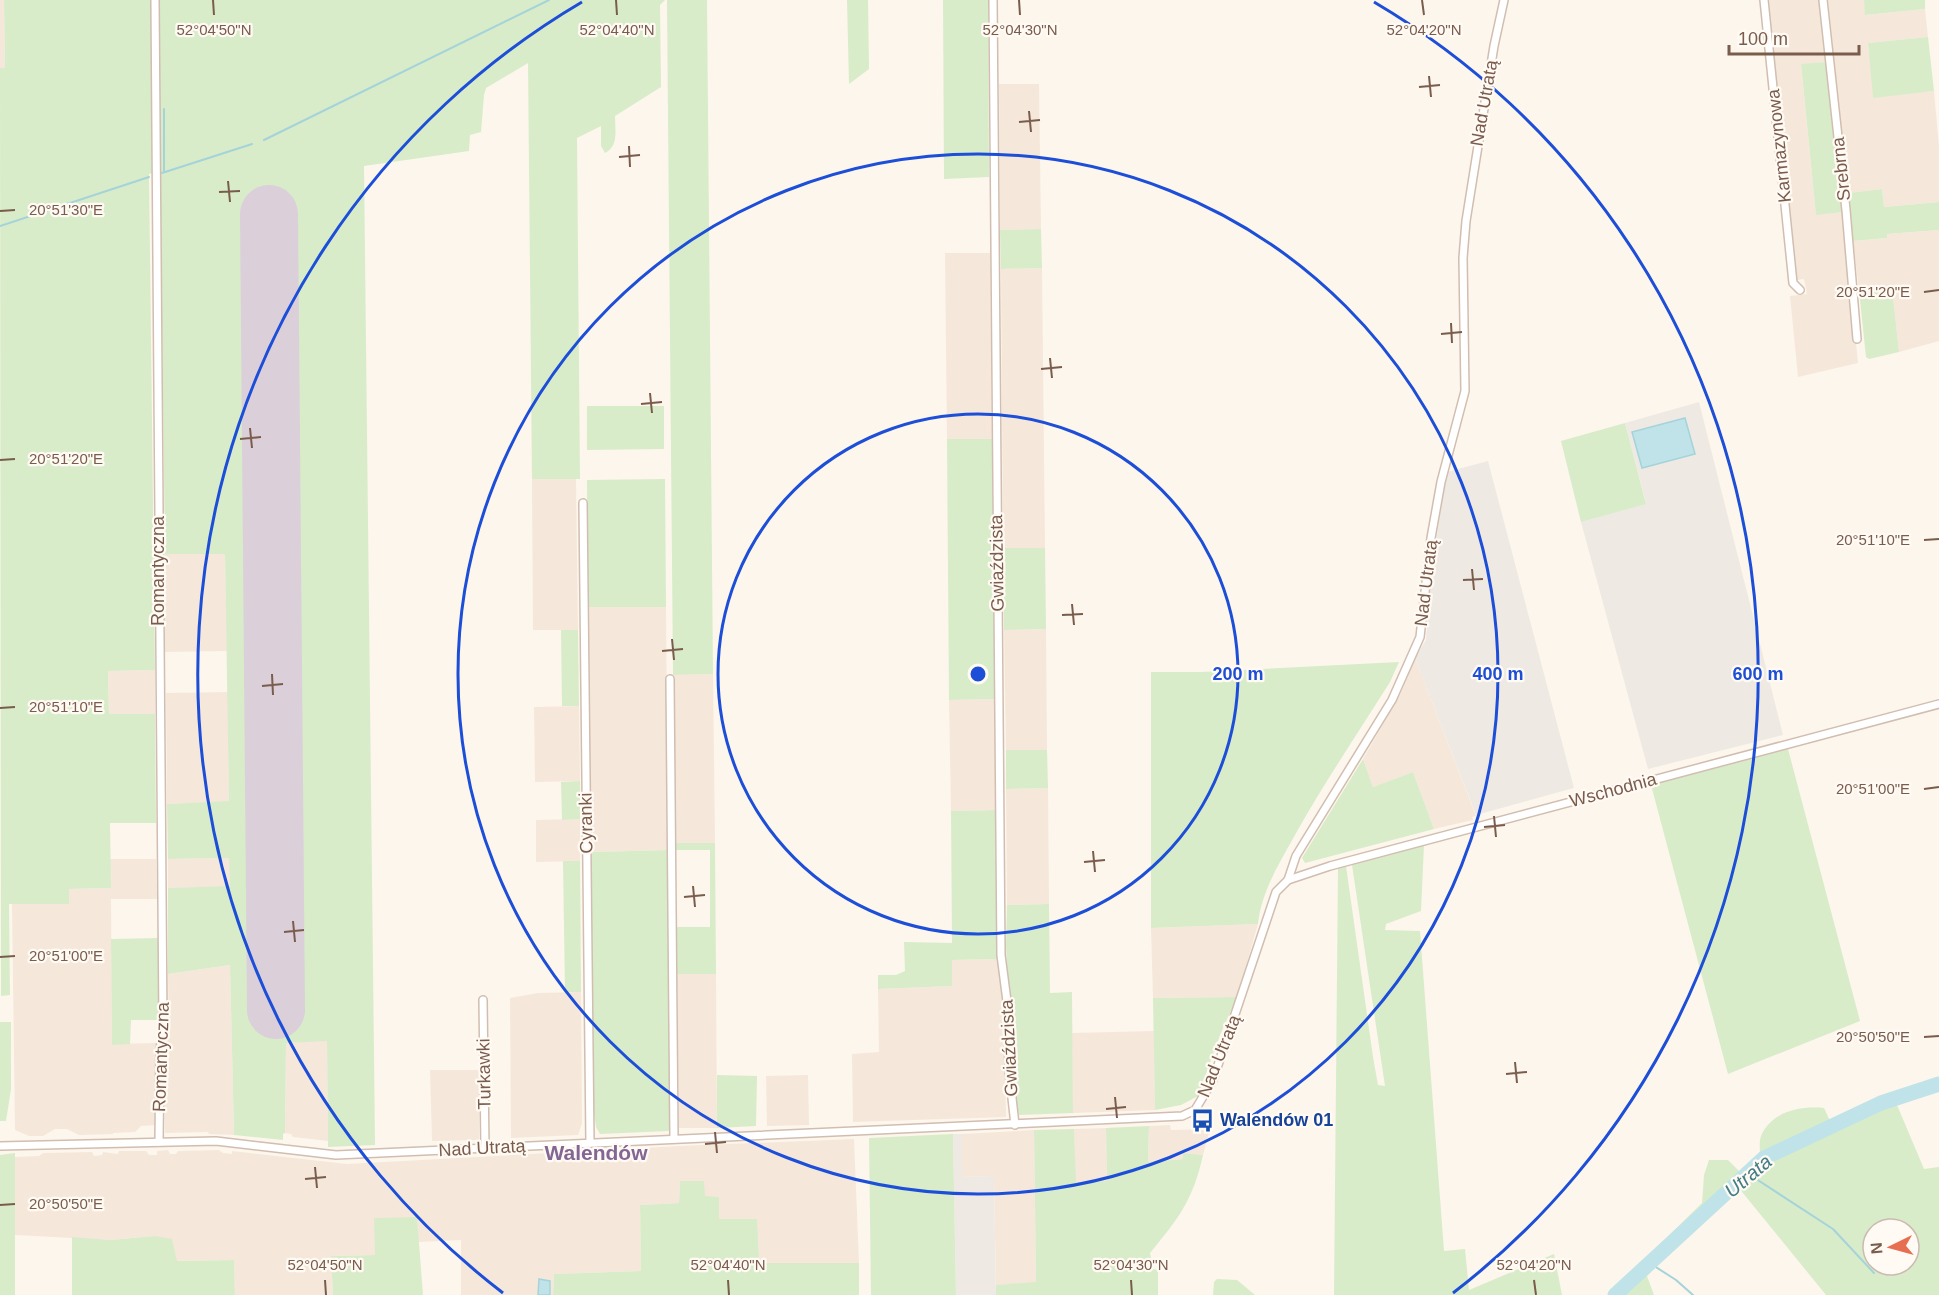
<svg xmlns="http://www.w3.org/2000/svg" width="1939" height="1295" font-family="Arial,sans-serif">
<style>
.residential{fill:#f5e8da}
.industrial{fill:#efe9e4}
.green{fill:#d8ecc9;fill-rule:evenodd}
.water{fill:#bfe3e8;stroke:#a5d3da;stroke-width:1.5}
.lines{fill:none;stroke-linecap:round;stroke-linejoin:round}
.stream{stroke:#a5d3da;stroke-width:2}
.river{stroke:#bfe3e8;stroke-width:15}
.runway{stroke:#dbcfda;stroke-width:58}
.street-casing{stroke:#d1beb0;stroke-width:10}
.street{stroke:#fff;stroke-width:7}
.ticks{fill:none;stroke:#7a5c4d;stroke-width:2}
.ring{fill:none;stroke:#1d4ed8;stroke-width:3}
.labels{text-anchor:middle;stroke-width:4.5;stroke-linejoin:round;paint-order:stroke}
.street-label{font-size:18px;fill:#7a5c4d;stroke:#fffaf3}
.transit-label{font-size:18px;font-weight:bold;fill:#164399;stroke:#fffaf3;text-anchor:start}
.water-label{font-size:20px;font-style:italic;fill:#437c86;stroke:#fffaf3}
.quarter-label{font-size:21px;font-weight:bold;fill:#846695;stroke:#fffaf3}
.ticks-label{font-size:15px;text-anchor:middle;fill:#7a5c4d;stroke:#fffaf3;stroke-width:4.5;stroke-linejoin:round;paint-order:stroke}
.centre{fill:#1d4ed8;stroke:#fffaf3;stroke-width:3}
.ring-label{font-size:18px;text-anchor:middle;font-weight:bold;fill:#1d4ed8;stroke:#fffaf3;stroke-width:4.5;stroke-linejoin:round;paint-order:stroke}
</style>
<rect width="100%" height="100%" fill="#fdf6ec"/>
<!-- residential -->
<g class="residential">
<path d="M0 0H4L5 68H0Z"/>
<path d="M1768 0H1820L1827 62 1801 65 1816 214 1843 212 1858 363 1798 377 1790 296 1807 294 1804 279 1797 280Z"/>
<path d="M1828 0H1864L1866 15 1925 9 1928 37 1868 43 1874 97 1934 91 1939 147V202L1884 207 1882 189 1848 193Z"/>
<path d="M999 84H1039L1041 229 1000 230Z"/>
<path d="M1939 230V341L1899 352 1892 287 1859 290 1853 241 1887 238V234Z"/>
<path d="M945 253H990L992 439H947Z"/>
<path d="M1042 268 1045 548H1003L1001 269Z"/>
<path d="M576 478 578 630H533L532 479Z"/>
<path d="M225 553 227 651 165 652V554Z"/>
<path d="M588 607H666L668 850 591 852Z"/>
<path d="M1046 629 1047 750H1006L1004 630Z"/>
<path d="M1415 658 1476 816 1472 817 1473 820 1434 829 1413 772 1373 787 1363 759 1401 693Z"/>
<path d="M155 670V714H109L108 671Z"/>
<path d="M713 674 715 843H675L673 675Z"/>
<path d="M228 692 229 802 167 804 166 693Z"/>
<path d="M995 699 996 810 951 811 949 700Z"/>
<path d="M579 706 580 781 535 782 534 707Z"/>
<path d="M1048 788 1049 904 1007 905 1006 789Z"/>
<path d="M580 819V861L536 862V820Z"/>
<path d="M230 858V887L168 888V859Z"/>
<path d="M110 859H156L157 899H111L112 1044 157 1043V1125L141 1126 135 1132 113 1133V1134L79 1135 67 1129H55L43 1136H29L15 1130 12 904H69V889L110 888Z"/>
<path d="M1258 924 1237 997 1153 998 1151 928Z"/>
<path d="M997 959 1004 995 1006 1117 853 1122 852 1054 879 1052 878 989 952 986V960Z"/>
<path d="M230 965 234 1135 209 1134 208 1132 165 1133 164 1050 169 1030 168 974Z"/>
<path d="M677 974H716L717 1128H679Z"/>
<path d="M581 992 582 1123 578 1135 511 1138 510 998 538 993Z"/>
<path d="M1154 1031 1155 1110 1073 1113 1072 1033Z"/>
<path d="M327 1040 328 1141 293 1137 291 1134 285 1133 286 1043Z"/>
<path d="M430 1070H479V1140L432 1141Z"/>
<path d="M808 1075 809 1125 767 1126 766 1076Z"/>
<path d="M1170 1125 1171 1130 1210 1129 1203 1155 1183 1153V1159L1148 1162 1149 1126Z"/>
<path d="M1106 1128 1107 1181 1075 1182 1074 1129Z"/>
<path d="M1034 1130 1036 1283 996 1285 994 1176 962 1177V1134Z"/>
<path d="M854 1139 859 1263H758L719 1219 705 1196 680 1181 679 1203 640 1205 641 1271 554 1274 553 1295H461V1240L418 1242 417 1217 375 1255 331 1256 333 1295H235L234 1260 176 1261 154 1236 111 1240 15 1235V1157L39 1156 43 1153 92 1152 94 1156 102 1155 103 1152 118 1154 119 1151H146L149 1155H157V1151L168 1150 170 1154H176L178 1151 219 1150 223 1153 232 1154V1151L347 1164 680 1146Z"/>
</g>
<!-- industrial -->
<g class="industrial">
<path d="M1699 402 1783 735 1648 769 1581 522 1646 503 1625 423Z"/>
<path d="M1488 461 1574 788 1476 815 1415 658 1426 640 1432 566 1447 472Z"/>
<path d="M953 1134H962V1177L994 1176 996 1295H956Z"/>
</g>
<!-- green -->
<g class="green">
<path d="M4 0H151L152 173 149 174 155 670 108 671 109 714H155L156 823H110L111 888 69 889V904H9L10 995 1 996 0 68H5Z"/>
<path d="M158 0H665L660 5 661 87 615 116C615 130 619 146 605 153L601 146V126L577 138 580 479H532L528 63 486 88 484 95 481 132 470 135 469 151 364 166 375 1145 328 1147 327 1041 286 1043 285 1133 283 1134V1140L234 1135 230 965 168 974V888L230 886 229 858 168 859 167 804 229 801 225 554H165Z"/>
<path d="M667 0H707L713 674 673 675Z"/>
<path d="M847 0H868L869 69 849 84Z"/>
<path d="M943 0H988L989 177 944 179Z"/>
<path d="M1864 0H1925V9L1865 15Z"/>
<path d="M1928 37 1934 91 1873 98 1868 43Z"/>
<path d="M1827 62 1843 212 1816 215 1801 64Z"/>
<path d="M1882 189 1884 207 1939 202V230L1887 234V238L1853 241 1848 193Z"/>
<path d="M1041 229 1042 268 1001 269 1000 230Z"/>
<path d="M1892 287 1899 352 1869 359 1866 357 1859 290Z"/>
<path d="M587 406H664V449L587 450Z"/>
<path d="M1625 423 1646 504 1581 522 1561 441Z"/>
<path d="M947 439H992L995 699 949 700Z"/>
<path d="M665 479 666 607H588L587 480Z"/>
<path d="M1003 548H1045L1046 629 1004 630Z"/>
<path d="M561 630H578L579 706H562Z"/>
<path d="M1399 662 1390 682C1358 733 1324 783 1295 835 1280 862 1261 892 1258 924L1151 928V672H1202Z"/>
<path d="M1788 749 1860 1021 1728 1074 1651 785Z"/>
<path d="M1006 750H1047L1048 788 1006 789Z"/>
<path d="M1363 759 1373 787 1413 772 1434 829 1305 863 1302 858Z"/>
<path d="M580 781V819L562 820 561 782Z"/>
<path d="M996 810 997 959 952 960V986L878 989V975H896L905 971 904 942 952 943 951 811Z"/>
<path d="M675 843H715L716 974H677L675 927H710V850H675Z"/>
<path d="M1424 845 1421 911 1386 924 1385 930 1420 931 1444 1251 1465 1249 1469 1290 1554 1254 1562 1295H1334L1338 868 1346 866 1373 1057 1378 1085 1385 1086 1352 865Z"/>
<path d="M668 850 671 1127 668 1131 600 1134 596 1127 594 1112 591 852Z"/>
<path d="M563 861H580L581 992H565Z"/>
<path d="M1049 904 1050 993 1072 992 1073 1113 1019 1115 1014 1094 1011 995 1007 972 1006 945 1007 905Z"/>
<path d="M158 938 159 1020H131L130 1044 112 1045 111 939Z"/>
<path d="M1237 997 1220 1035 1198 1096 1181 1105 1155 1110 1153 998Z"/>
<path d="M0 1022H11V1089L6 1121H0Z"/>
<path d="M717 1075 757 1076 756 1126 717 1128Z"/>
<path d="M1939 1081V1089L1897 1105 1924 1169 1939 1167V1295H1826L1738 1187 1697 1223 1647 1276 1654 1295H1608L1702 1203 1704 1175 1709 1160H1728L1740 1172 1760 1155C1760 1149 1759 1142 1761 1136 1772 1111 1800 1106 1824 1108L1831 1123 1883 1099ZM1873 1229H1909V1265H1873Z"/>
<path d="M1149 1126 1148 1162 1183 1159V1153L1203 1155C1193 1200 1179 1218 1150 1253L1153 1269 1158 1270V1295H996V1285L1036 1282 1034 1130 1074 1129 1076 1182 1107 1181 1106 1128Z"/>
<path d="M953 1134 956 1295H871L869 1138Z"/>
<path d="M15 1153V1295H0V1155Z"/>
<path d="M680 1181H704L705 1196 719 1197V1219H757L759 1263H859V1295H553L554 1274 641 1271 640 1205 679 1203Z"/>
<path d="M417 1217 423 1295H333L331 1256 375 1255 374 1218Z"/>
<path d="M154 1236 172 1239 177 1261 234 1260 235 1295H72V1237L111 1240Z"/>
<path d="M1217 1279 1237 1280 1255 1295H1213L1214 1282Z"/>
</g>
<!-- water -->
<g class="water">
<path d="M1685 418 1695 454 1642 468 1632 432Z"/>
<path d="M539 1279 550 1281V1295H538Z"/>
</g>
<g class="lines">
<!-- stream -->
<g class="stream">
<path d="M164 109V172"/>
<path d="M264 140 549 0"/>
<path d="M162 173 252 144"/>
<path d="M0 226 149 177"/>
<path d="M1747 1173 1833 1229 1874 1273"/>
<path d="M1648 1262 1676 1280 1693 1295"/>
</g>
<!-- river -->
<path class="river" d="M1615 1295 1764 1158 1881 1103 1939 1084"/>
<!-- runway -->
<path class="runway" d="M269 214 276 1010"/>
<defs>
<g id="street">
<path d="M155 0 163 1025 160 1051 159 1142"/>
<path d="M993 0 1001 955 1008 1009 1009 1071 1015 1125"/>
<path d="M1764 0 1793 283 1800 290"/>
<path d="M1823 0 1846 210 1857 339"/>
<path d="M583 503 590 1143"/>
<path d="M670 679 674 1139"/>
<path d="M1288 880 1330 866 1939 704"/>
<path d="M483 1000 485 1148"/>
<path d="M0 1146 216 1141 336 1155 1182 1116 1195 1110 1213 1080 1276 892 1288 880 1296 856 1392 700 1420 637 1431 538 1441 482 1465 391 1463 258 1466 221 1494 46 1504 0"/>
</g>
</defs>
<!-- street casing -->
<use href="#street" class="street-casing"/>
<!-- street -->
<use href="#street" class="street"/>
</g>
<!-- ticks -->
<path class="ticks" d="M213 0 214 15M616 0 617 15M1019 0 1020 15M1422 0 1424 15M1429 76 1431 97M1419 87 1440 85M1029 111 1031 132M1019 122 1040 120M629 146 630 167M619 157 640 155M228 181 230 202M219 192 240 191M0 211 15 210M1924 292 1939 290M1451 323 1452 343M1441 334 1462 332M1050 358 1052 378M1041 369 1062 367M650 393 652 413M641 404 662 402M250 428 252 448M240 439 261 437M0 460 15 459M1924 540 1939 539M1472 569 1474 590M1463 580 1483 579M1072 604 1074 625M1062 615 1083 614M672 639 674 660M662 651 683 649M272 674 273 695M262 686 283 684M0 708 15 707M1924 789 1939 787M1494 816 1496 837M1484 827 1505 825M1093 851 1095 872M1084 862 1105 860M693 886 695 907M684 897 705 895M293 921 295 942M284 932 304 930M0 957 15 956M1924 1037 1939 1036M1515 1062 1517 1083M1506 1074 1527 1072M1115 1097 1117 1118M1106 1109 1126 1107M715 1132 717 1153M705 1144 726 1142M315 1167 317 1188M305 1179 326 1177M0 1205 15 1204M325 1280 326 1295M728 1280 729 1295M1131 1280 1132 1295M1534 1280 1536 1295"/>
<!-- distance rings -->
<g class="ring">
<circle cx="978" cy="674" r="260"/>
<circle cx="978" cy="674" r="520"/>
<path d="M503 1293A780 780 0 0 1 582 2M1374 2A780 780 0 0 1 1453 1293"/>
</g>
<!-- icons -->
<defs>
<symbol id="bus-bare" viewBox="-9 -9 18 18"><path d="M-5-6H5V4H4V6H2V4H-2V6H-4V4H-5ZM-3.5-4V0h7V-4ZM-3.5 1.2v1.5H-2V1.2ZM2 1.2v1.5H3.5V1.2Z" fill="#1a4fb4" stroke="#fffaf3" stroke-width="2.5" paint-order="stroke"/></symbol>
</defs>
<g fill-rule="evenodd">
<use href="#bus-bare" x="1186" y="1104" width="33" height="33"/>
</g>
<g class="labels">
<!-- street labels -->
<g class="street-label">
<text transform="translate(1484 103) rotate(-80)" y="6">Nad Utratą</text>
<text transform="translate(1779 146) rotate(-96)" y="6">Karmazynowa</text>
<text transform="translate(1841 169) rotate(-96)" y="6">Srebrna</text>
<text transform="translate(997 563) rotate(-91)" y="6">Gwiaździsta</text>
<text transform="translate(158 571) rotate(-90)" y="6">Romantyczna</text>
<text transform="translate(1426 583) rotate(-83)" y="6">Nad Utratą</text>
<text transform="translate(1613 790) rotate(-15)" y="6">Wschodnia</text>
<text transform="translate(586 823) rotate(-91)" y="6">Cyranki</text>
<text transform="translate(1009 1048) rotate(-93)" y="6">Gwiaździsta</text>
<text transform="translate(1219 1056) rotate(-68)" y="6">Nad Utratą</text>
<text transform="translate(161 1057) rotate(-88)" y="6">Romantyczna</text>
<text transform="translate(484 1074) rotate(-91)" y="6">Turkawki</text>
<text transform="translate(482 1148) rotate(-3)" y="6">Nad Utratą</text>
</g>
<!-- transit labels -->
<g class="transit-label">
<text x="1220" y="1126">Walendów 01</text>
</g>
<!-- water labels -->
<g class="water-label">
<text transform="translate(1748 1176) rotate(-40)" y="7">Utrata</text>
</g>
<!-- quarter labels -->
<g class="quarter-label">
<text x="596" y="1160">Walendów</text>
</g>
</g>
<g class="ticks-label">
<text x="214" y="35">52°04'50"N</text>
<text x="617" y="35">52°04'40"N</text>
<text x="1020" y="35">52°04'30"N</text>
<text x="1424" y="35">52°04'20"N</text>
<text x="66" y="215">20°51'30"E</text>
<text x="1873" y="297">20°51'20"E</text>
<text x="66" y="464">20°51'20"E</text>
<text x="1873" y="545">20°51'10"E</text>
<text x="66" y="712">20°51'10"E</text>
<text x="1873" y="794">20°51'00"E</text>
<text x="66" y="961">20°51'00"E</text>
<text x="1873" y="1042">20°50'50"E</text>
<text x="66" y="1209">20°50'50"E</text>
<text x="325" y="1270">52°04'50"N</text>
<text x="728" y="1270">52°04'40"N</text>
<text x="1131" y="1270">52°04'30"N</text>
<text x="1534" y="1270">52°04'20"N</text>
</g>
<circle cx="978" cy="674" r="9" class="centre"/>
<g class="ring-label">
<text x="1238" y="680">200 m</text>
<text x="1498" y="680">400 m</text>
<text x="1758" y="680">600 m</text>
</g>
<!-- north arrow -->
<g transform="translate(1891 1247) rotate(265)"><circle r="28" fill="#fffaf3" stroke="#cabbb1" stroke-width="1.5"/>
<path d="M0-4.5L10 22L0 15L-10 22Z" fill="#e76f51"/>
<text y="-9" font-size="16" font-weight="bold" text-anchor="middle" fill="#7a5c4d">N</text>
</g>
<!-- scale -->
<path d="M1729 45v9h130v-9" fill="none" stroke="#7a5c4d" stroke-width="3"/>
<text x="1738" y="45" font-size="18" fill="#7a5c4d" stroke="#fffaf3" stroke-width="4.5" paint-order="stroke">100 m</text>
</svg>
